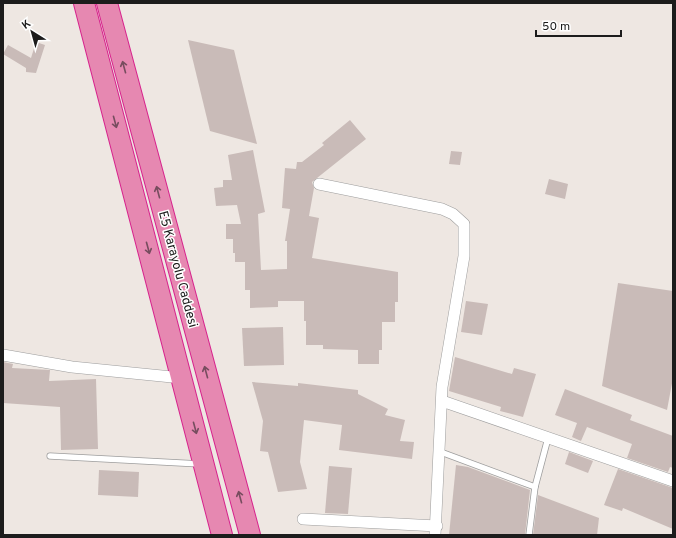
<svg xmlns="http://www.w3.org/2000/svg" width="676" height="538" font-family="Overpass,sans-serif">
<style>
.building{fill:#c9bbb8}
.lines{fill:none;stroke-linecap:round;stroke-linejoin:round}
.lane-casing{stroke:#9d9d9d;stroke-width:7}
.street-casing{stroke:#9d9d9d;stroke-width:12}
.highway-casing{stroke:#d7238d;stroke-width:22}
.lane{stroke:#fff;stroke-width:5.5}
.street{stroke:#fff;stroke-width:11}
.highway{stroke:#e688b1;stroke-width:20}
.oneway{stroke:#774d5f}
.labels{text-anchor:middle;stroke-width:3;stroke-linejoin:round;paint-order:stroke}
.street-label{font-size:13px;fill:#1c1c1c;stroke:#fff}
</style>
<rect width="100%" height="100%" fill="#eee7e2"/>
<!-- building -->
<g class="building">
<path d="M188 40 234 50 257 144 210 131Z"/>
<path d="M36 42 45 45 36 73 26 72V68L3 54 8 45 31 58Z"/>
<path d="M350 120 366 139 312 182 314 188 309 216 319 218 312 258 398 272V302H395V322H382V350H379V364H358V350L323 349V345H306V321H304V301H278V307L250 308V290H245V262H235V253H233V239H226V224H241L237 205 216 206 214 188 223 187V180H232L228 155 253 150 265 212 258 214 261 270 287 269V241H285L290 209 282 208 285 168 296 169 297 162H302L324 145 322 143Z"/>
<path d="M451 151 462 152 460 165 449 164Z"/>
<path d="M549 179 568 184 565 199 545 194Z"/>
<path d="M618 283 673 291V378L667 410 602 386Z"/>
<path d="M466 301 488 304 482 335 461 332Z"/>
<path d="M283 327 284 365 244 366 242 328Z"/>
<path d="M455 357 512 374 514 368 536 374 523 417 500 411 501 407 449 391Z"/>
<path d="M3 362 13 364 12 368 50 370 49 381 96 379 98 449 61 450 60 407 3 403Z"/>
<path d="M252 382 298 386V383L358 390V394L388 409 385 415 405 420 400 441 414 442 412 459 339 450 342 425 304 420 300 462 307 489 278 492 268 452 260 451 263 421Z"/>
<path d="M565 389 632 415 630 420 673 436V468L670 467 668 472 627 458 632 444 587 427 581 441 572 437 577 423 555 415Z"/>
<path d="M569 452 593 461 588 473 565 464Z"/>
<path d="M456 465 468 467 530 490 525 535H449Z"/>
<path d="M329 466 352 468 348 514 325 513Z"/>
<path d="M618 469 673 488V529L623 508 622 511 604 505Z"/>
<path d="M99 470 139 472 138 497 98 495Z"/>
<path d="M538 495 599 518 597 535H533Z"/>
</g>
<g class="lines">
<defs>
<g id="lane">
<path d="M438 451 535 487"/>
<path d="M50 456 200 464"/>
<path d="M529 535 535 487 548 438"/>
</g>
<g id="street">
<path d="M319 184 442 209 453 214 464 224V256L442 387 435 535"/>
<path d="M3 355 72 367 182 378"/>
<path d="M442 401 673 481"/>
<path d="M303 519 437 526"/>
</g>
<g id="highway">
<path d="M84 3 222 535"/>
<path d="M107 3 250 535"/>
</g>
</defs>
<!-- lane casing -->
<use href="#lane" class="lane-casing"/>
<!-- street casing -->
<use href="#street" class="street-casing"/>
<!-- highway casing -->
<use href="#highway" class="highway-casing"/>
<!-- lane -->
<use href="#lane" class="lane"/>
<!-- street -->
<use href="#street" class="street"/>
<!-- highway -->
<use href="#highway" class="highway"/>
</g>
<!-- one-way arrows -->
<defs><path id="oneway-shaft" d="M-6 0H5M1.5-3L5.5 0L1.5 3" fill="none" stroke-width="1.6" stroke-linecap="round" stroke-linejoin="round"/></defs>
<g class="oneway">
<use href="#oneway-shaft" transform="translate(124 67) rotate(-105)"/>
<use href="#oneway-shaft" transform="translate(115 122) rotate(75)"/>
<use href="#oneway-shaft" transform="translate(158 192) rotate(-105)"/>
<use href="#oneway-shaft" transform="translate(148 248) rotate(75)"/>
<use href="#oneway-shaft" transform="translate(206 372) rotate(-105)"/>
<use href="#oneway-shaft" transform="translate(195 428) rotate(75)"/>
<use href="#oneway-shaft" transform="translate(240 497) rotate(-105)"/>
</g>
<g class="labels">
<!-- street labels -->
<g class="street-label">
<text transform="translate(179 269) rotate(75)" y="5">E5 Karayolu Caddesi</text>
</g>
</g>
<!-- border -->
<rect width="676" height="538" fill="none" stroke="#1c1c1c" stroke-width="8"/>
<!-- north arrow -->
<g transform="translate(32 32) rotate(323)" stroke="#ffffff" stroke-width="3" paint-order="stroke">
<path d="M0-3L7 15L0 10L-7 15Z" fill="#1c1c1c"/>
<text y="-6" font-size="11" font-weight="bold" text-anchor="middle" fill="#1c1c1c">K</text>
</g>
<!-- scale -->
<path d="M536 30v6h85v-6" fill="none" stroke="#1c1c1c" stroke-width="2"/>
<text x="542" y="30" font-size="12" fill="#1c1c1c" stroke="#ffffff" stroke-width="3" paint-order="stroke">50 m</text>
</svg>
